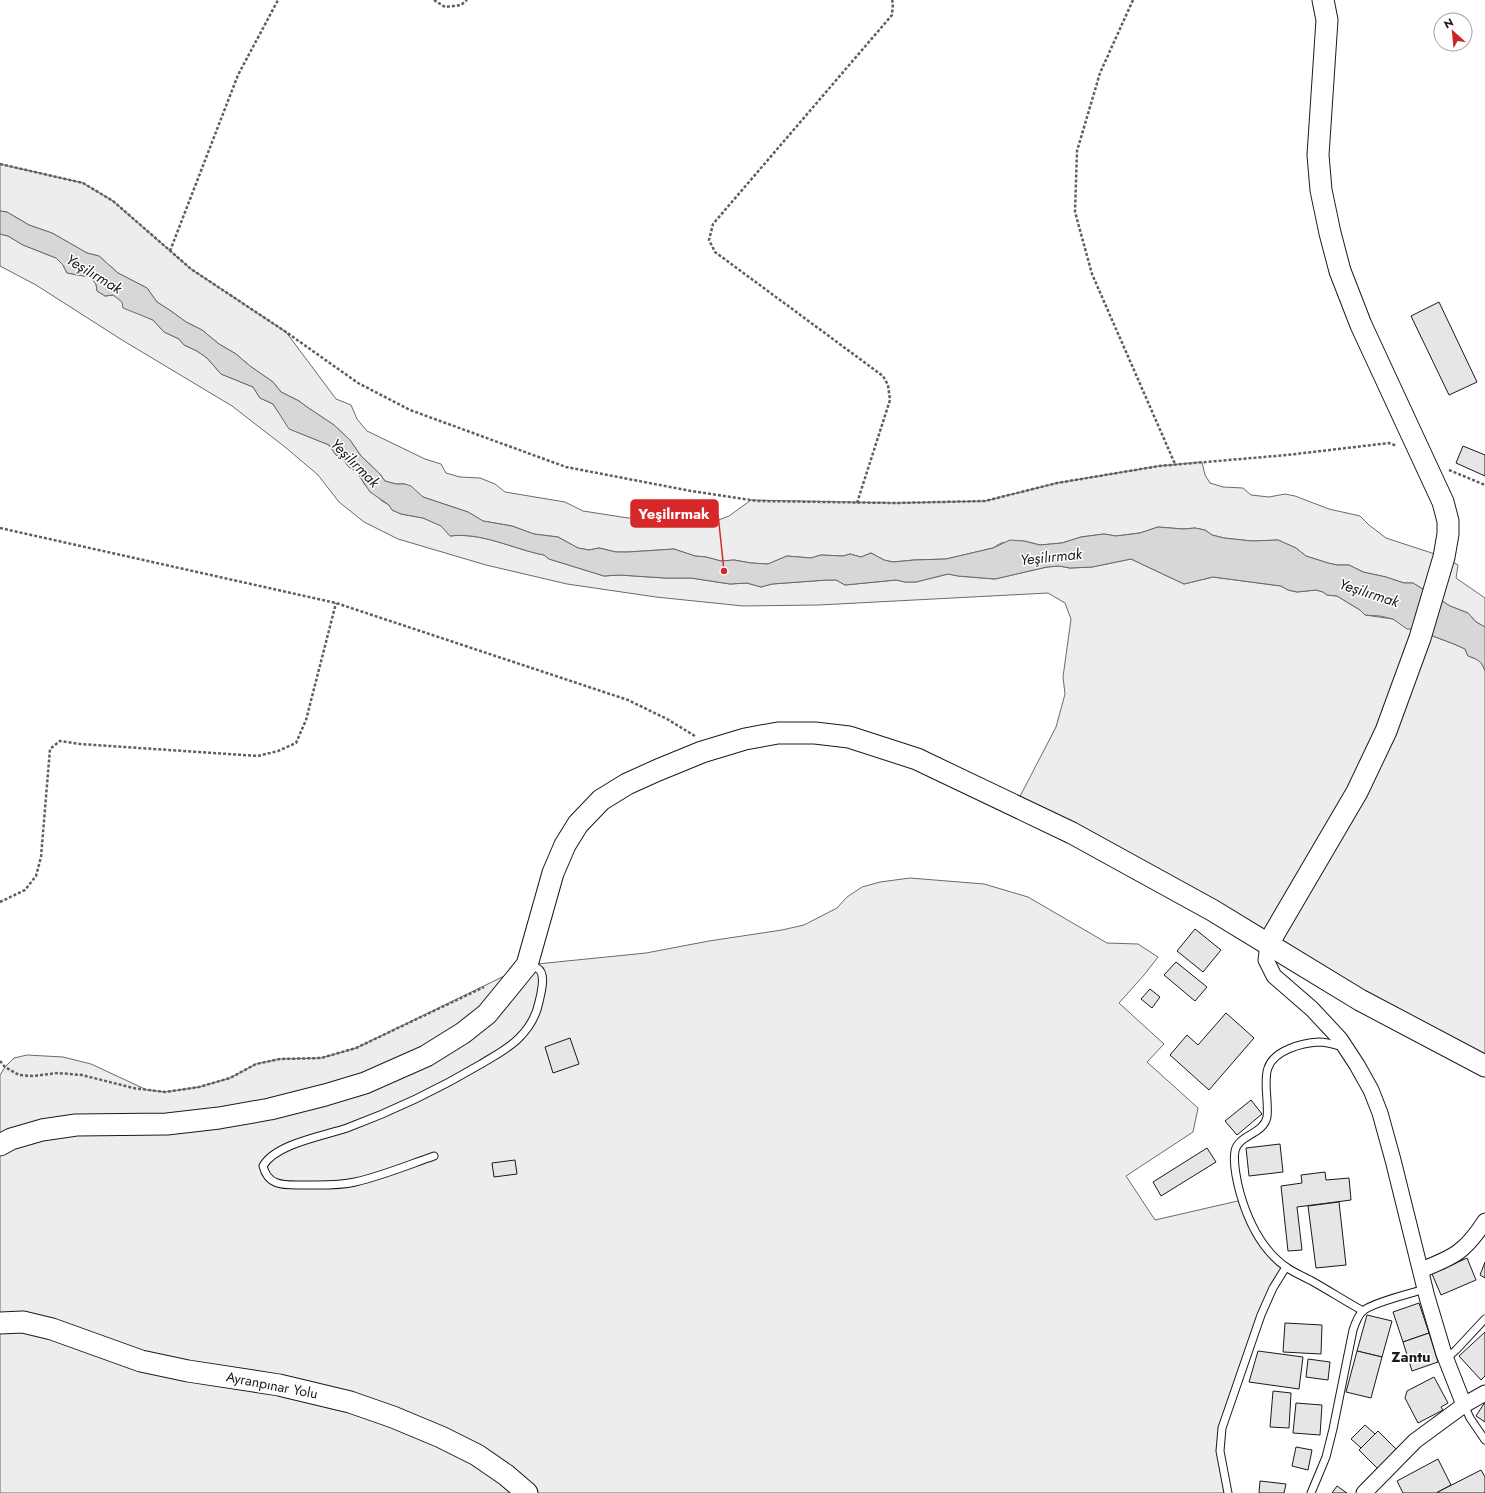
<svg xmlns="http://www.w3.org/2000/svg" width="1485" height="1493" font-family="Jost,sans-serif">
<style>
.green{fill:#ededed;stroke:#6a6a6a}
.water{fill:#d7d7d7;stroke:#6a6a6a}
.building{fill:#e6e6e6;stroke:#1a1a1a}
.lines{fill:none;stroke-linecap:round;stroke-linejoin:round}
.lane-casing{stroke:#1a1a1a;stroke-width:9}
.street-casing{stroke:#1a1a1a;stroke-width:17}
.secondary-casing{stroke:#1a1a1a;stroke-width:23}
.path{stroke:#5f5f5f;stroke-width:2.5;stroke-dasharray:3 2;stroke-linecap:butt}
.lane{stroke:#fff;stroke-width:7}
.street{stroke:#fff;stroke-width:15}
.secondary{stroke:#fff;stroke-width:21}
.labels{text-anchor:middle;stroke-width:3;stroke-linejoin:round;paint-order:stroke}
.street-label{font-size:14px;fill:#1a1a1a;stroke:#fff}
.water-label{font-size:15px;font-style:italic;fill:#1a1a1a;stroke:#fff}
.neighbourhood-label{font-size:15px;font-weight:bold;fill:#1a1a1a;stroke:#fff}
.leader{fill:none;stroke:#d62828;stroke-width:1.5}
.callout-dot{fill:#d62828;stroke:#fff;stroke-width:1.5}
.callout{fill:#d62828;stroke:#d62828;stroke-width:1.5}
.callout-label{font-size:15px;text-anchor:middle;font-weight:bold;fill:#fff}
</style>
<rect width="100%" height="100%" fill="#fff"/>
<!-- green -->
<g class="green">
<path d="M0 164 83 183 113 201 191 269 286 332 336 399 351 405 357 419 367 431 425 459 441 464 446 473 460 477 480 478 495 484 505 492 565 502 583 511 628 518H644L657 515 688 523 708 524 729 516 751 500 895 503 985 501 1057 483 1159 466 1202 462 1205 475 1210 483 1223 487 1243 488 1251 495 1269 497 1285 494 1295 496 1329 509 1360 516 1369 525 1386 538 1444 557 1458 565 1456 578 1485 598V627L1476 622 1468 613 1450 606 1413 583H1404L1386 577 1363 572 1349 565H1337L1328 563 1306 556 1296 548 1278 540 1252 541 1224 538 1212 535 1205 530 1195 528 1183 529 1158 527 1140 533 1116 536 1104 534 1081 537 1062 543 1040 545 1024 541 1001 543 993 548 946 559 914 560 893 562 884 560 871 553 861 557 850 554 843 556 821 555 811 558 787 556 768 564 751 563 734 560 721 561 706 557 695 556 674 549 628 552H616L599 548 589 550 578 548 558 537 534 534 512 526 483 521 468 512 423 497 405 484H396L385 481 380 474 361 456 350 440 334 425 307 407 299 401 281 392 273 382 250 366 236 354 219 344 202 330 186 322 171 311 157 302 147 288 118 273 99 256 87 253 52 233 29 225 7 212 0 211Z"/>
<path d="M0 234 8 236 23 245 56 258 63 265 67 273 90 277 96 284 97 291 105 296 113 295 144 316 153 320 164 332 179 339 184 345 197 351 207 358 221 374 253 387 260 398 273 404 290 429 329 445 336 455 343 459 348 466 357 472 365 485 382 501 389 505 392 510 401 514 423 518 442 526 450 536C482 532 513 549 544 555L549 559 604 576 619 575 665 578H691L730 584 747 583 761 587 772 584 827 580H836L845 585 896 580 905 582H916L948 574 958 576 995 579 1047 567 1059 566 1070 568 1092 567 1131 559 1184 584 1213 577 1281 586 1288 590 1297 592 1316 590 1323 592 1327 595 1337 596 1360 610 1365 615 1393 619 1398 622 1414 629 1454 644 1465 649 1468 656C1477 659 1482 661 1485 671V1066L1015 806 1056 727 1065 694 1063 677 1071 619 1065 603 1048 593 819 605 743 606 656 597 567 584 486 565 398 539 364 522 339 502 318 475 285 447 232 406 122 340 36 285 0 266Z"/>
<path d="M910 878 984 884 1028 897 1107 943 1138 944 1158 957 1144 975 1119 1003 1164 1044 1147 1062 1198 1108 1193 1132 1126 1176 1155 1220 1242 1200 1253 1226 1286 1267 1273 1288 1222 1428 1220 1451 1228 1493H0V1075L5 1067 14 1058 27 1055 63 1057 91 1064 147 1090 165 1092 199 1087 230 1078 256 1064 280 1059 321 1058 356 1048 527 965 646 953 709 941 782 930 804 925 837 908 847 897 862 887 880 882Z"/>
</g>
<!-- water -->
<path class="water" d="M0 211 7 212 29 225 52 233 87 253 99 256 118 273 147 288 157 302 171 311 186 322 202 330 219 344 236 354 250 366 273 382 281 392 299 401 307 407 334 425 350 440 361 456 380 474 385 481 396 484H405L411 486 423 497 468 512 483 521 512 526 534 534 558 537 578 548 589 550 599 548 616 552H628L674 549 695 556 706 557 721 561 734 560 751 563 768 564 787 556 811 558 821 555 843 556 850 554 861 557 871 553 884 560 893 562 914 560 946 559 993 548 1010 540 1024 541 1040 545 1062 543 1081 537 1104 534 1116 536 1140 533 1158 527 1183 529 1195 528 1205 530 1212 535 1224 538 1252 541 1278 540 1296 548 1306 556 1328 563 1337 565H1349L1363 572 1386 577 1404 583H1413L1450 606 1468 613 1476 622 1485 627V671C1482 661 1477 659 1468 656L1465 649 1454 644 1414 629H1407L1393 619 1380 616 1365 615 1360 610 1337 596 1327 595 1323 592 1316 590 1297 592 1288 590 1281 586 1213 577 1184 584 1131 559 1092 567 1070 568 1059 566 1047 567 995 579 958 576 948 574 916 582H905L896 580 845 585 836 580H827L772 584 761 587 747 583 730 584 691 578H665L619 575 604 576 549 559 544 555C513 549 482 532 450 536L441 526 423 518 401 514 392 510 389 505 370 492 357 472 348 466 343 459 336 455 329 445 289 429 273 404 260 398 253 387 221 374 207 358 197 351 184 345 179 339 164 332 153 320 123 308 122 302 113 295 105 296 97 291 96 284 90 277 67 273 63 265 56 258 23 245 8 236 0 234Z"/>
<!-- building -->
<g class="building">
<path d="M1439 302 1477 382 1449 395 1411 316Z"/>
<path d="M1463 446 1485 455V476L1456 463Z"/>
<path d="M1195 929 1221 950 1203 972 1177 951Z"/>
<path d="M1176 962 1207 987 1195 1001 1164 975Z"/>
<path d="M1150 989 1160 997 1152 1008 1141 999Z"/>
<path d="M1226 1013 1254 1038 1209 1090 1170 1055 1187 1035 1198 1045Z"/>
<path d="M570 1038 579 1064 553 1073 545 1047Z"/>
<path d="M1251 1100 1262 1114 1237 1135 1225 1121Z"/>
<path d="M1280 1144 1283 1172 1249 1176 1246 1148Z"/>
<path d="M1207 1148 1216 1162 1161 1196 1153 1182Z"/>
<path d="M515 1160 517 1174 494 1177 492 1163Z"/>
<path d="M1325 1172 1326 1180 1349 1178 1351 1200 1297 1207 1302 1250 1288 1251 1281 1186 1302 1183 1301 1175Z"/>
<path d="M1339 1202 1346 1265 1316 1268 1308 1206Z"/>
<path d="M1467 1258 1476 1280 1441 1295 1432 1274Z"/>
<path d="M1485 1262V1278L1480 1275Z"/>
<path d="M1419 1303 1429 1333 1403 1342 1393 1312Z"/>
<path d="M1367 1315 1392 1321 1382 1357 1357 1351Z"/>
<path d="M1285 1323 1322 1325 1321 1354 1283 1352Z"/>
<path d="M1485 1332V1376L1481 1380 1459 1356Z"/>
<path d="M1429 1333 1438 1362 1412 1371 1403 1342Z"/>
<path d="M1258 1351 1303 1357 1299 1389 1249 1382Z"/>
<path d="M1357 1351 1382 1357 1371 1398 1346 1392Z"/>
<path d="M1308 1359 1330 1362 1328 1380 1306 1377Z"/>
<path d="M1434 1377 1448 1403 1441 1407 1443 1410 1418 1423 1405 1398 1407 1391Z"/>
<path d="M1273 1391 1291 1393 1289 1428 1270 1427Z"/>
<path d="M1485 1402V1422L1476 1416Z"/>
<path d="M1296 1403 1322 1405 1320 1435 1293 1433Z"/>
<path d="M1365 1425 1375 1434 1361 1448 1351 1439Z"/>
<path d="M1378 1431 1397 1450 1378 1469 1359 1450Z"/>
<path d="M1296 1447 1312 1450 1308 1470 1292 1466Z"/>
<path d="M1438 1459 1451 1485 1436 1493H1403L1397 1481Z"/>
<path d="M1481 1470 1485 1477V1493H1439L1438 1492Z"/>
<path d="M1260 1481 1286 1484 1284 1493H1259Z"/>
<path d="M1337 1486 1347 1493H1332Z"/>
</g>
<g class="lines">
<defs>
<g id="lane">
<path d="M1343 1047C1336 1045 1327 1042 1319 1042 1302 1043 1274 1050 1268 1068 1263 1081 1269 1102 1267 1117 1264 1134 1238 1135 1235 1151 1233 1162 1237 1182 1240 1193 1248 1221 1262 1250 1286 1267 1293 1272 1302 1276 1310 1280 1328 1290 1345 1301 1363 1311"/>
<path d="M434 1156C408 1165 382 1176 355 1182 338 1186 320 1185 303 1185 285 1185 268 1187 263 1166 275 1144 323 1136 347 1128 393 1111 439 1089 481 1064 494 1056 508 1049 519 1038 529 1028 536 1017 539 1002 541 993 547 973 537 968 535 966 530 966 528 965"/>
<path d="M1446 1359 1456 1350 1485 1319"/>
<path d="M1464 1405 1470 1418 1485 1440"/>
<path d="M1228 1493 1220 1451 1222 1428 1261 1315 1273 1288 1286 1267"/>
<path d="M1311 1493 1326 1457 1333 1429 1353 1330C1355 1324 1358 1315 1363 1311 1371 1303 1412 1293 1425 1289"/>
</g>
<g id="street">
<path d="M1268 944 1266 960 1274 976 1312 1009 1340 1039 1357 1065 1371 1090 1380 1113 1393 1160 1427 1297 1444 1354 1464 1405"/>
<path d="M1421 1270C1454 1257 1465 1252 1485 1221"/>
<path d="M1364 1493 1415 1441 1464 1405 1485 1393"/>
</g>
<g id="secondary">
<path d="M1268 944 1357 792 1386 731 1420 638 1444 557 1448 534V521L1443 502 1361 325 1340 271 1330 233 1321 190 1318 155 1327 20 1323 0"/>
<path d="M0 1145 11 1139 42 1130 76 1125 167 1124 219 1118 270 1109 325 1095 365 1083 426 1056 463 1033 487 1014 527 965 553 873 565 845 578 824 601 800 627 784 658 770 702 752 745 739 778 733H815L849 737 917 759 1072 833 1212 910 1360 1000 1485 1066"/>
<path d="M0 1323 23 1322 52 1329 141 1361 188 1371 279 1385 350 1402 393 1417 441 1437 477 1455 506 1475 527 1493"/>
</g>
</defs>
<!-- lane casing -->
<use href="#lane" class="lane-casing"/>
<!-- street casing -->
<use href="#street" class="street-casing"/>
<!-- secondary casing -->
<use href="#secondary" class="secondary-casing"/>
<!-- path -->
<g class="path">
<path d="M434 0 445 7 461 5 467 0"/>
<path d="M1133 0 1100 73 1077 151 1075 212 1092 274 1175 464"/>
<path d="M0 164 83 183 113 201 191 269 286 332 358 383 410 410 566 467 691 491 758 501 895 503 985 501 1057 483 1159 466 1287 455 1389 443 1397 446"/>
<path d="M170 251 238 75 278 0"/>
<path d="M1449 470 1485 485"/>
<path d="M857 503 890 400 888 385 883 376 715 252 709 240 713 224 892 15 893 3 892 0"/>
<path d="M0 528 336 603 628 700 667 719 695 736"/>
<path d="M0 902 25 890 36 876 41 857 50 749 60 741 80 744 258 756 278 751 296 743 306 720 336 603"/>
<path d="M0 1061 5 1067 19 1075 33 1076 58 1073 82 1075 133 1088 165 1092 199 1087 230 1078 256 1064 280 1059 321 1058 356 1048 484 987"/>
</g>
<!-- lane -->
<use href="#lane" class="lane"/>
<!-- street -->
<use href="#street" class="street"/>
<!-- secondary -->
<use href="#secondary" class="secondary"/>
</g>
<g class="labels">
<!-- street labels -->
<g class="street-label">
<text transform="translate(272 1385) rotate(11)" y="5">Ayranpınar Yolu</text>
</g>
<!-- water labels -->
<g class="water-label">
<text transform="translate(94 274) rotate(31)" y="5">Yeşilırmak</text>
<text transform="translate(355 463) rotate(45)" y="5">Yeşilırmak</text>
<text transform="translate(1051 557) rotate(-6)" y="5">Yeşilırmak</text>
<text transform="translate(1369 593) rotate(18)" y="5">Yeşilırmak</text>
</g>
<!-- neighbourhood labels -->
<g class="neighbourhood-label">
<text x="1411" y="1362">Zantu</text>
</g>
</g>
<!-- callouts -->
<path class="leader" d="M724 571L718 514"/>
<circle class="callout-dot" cx="724" cy="571" r="4"/>
<rect class="callout" x="631" y="500" width="87" height="27" rx="4"/>
<g class="callout-label">
<text x="674" y="519">Yeşilırmak</text>
</g>
<!-- north arrow -->
<g transform="translate(1453 32) rotate(333)"><circle r="19" fill="#ffffff" stroke="#a3a3a3"/>
<path d="M0-3L7 15L0 10L-7 15Z" fill="#c62828"/>
<text y="-6" font-size="11" font-weight="bold" text-anchor="middle" fill="#1a1a1a">N</text>
</g>
</svg>
